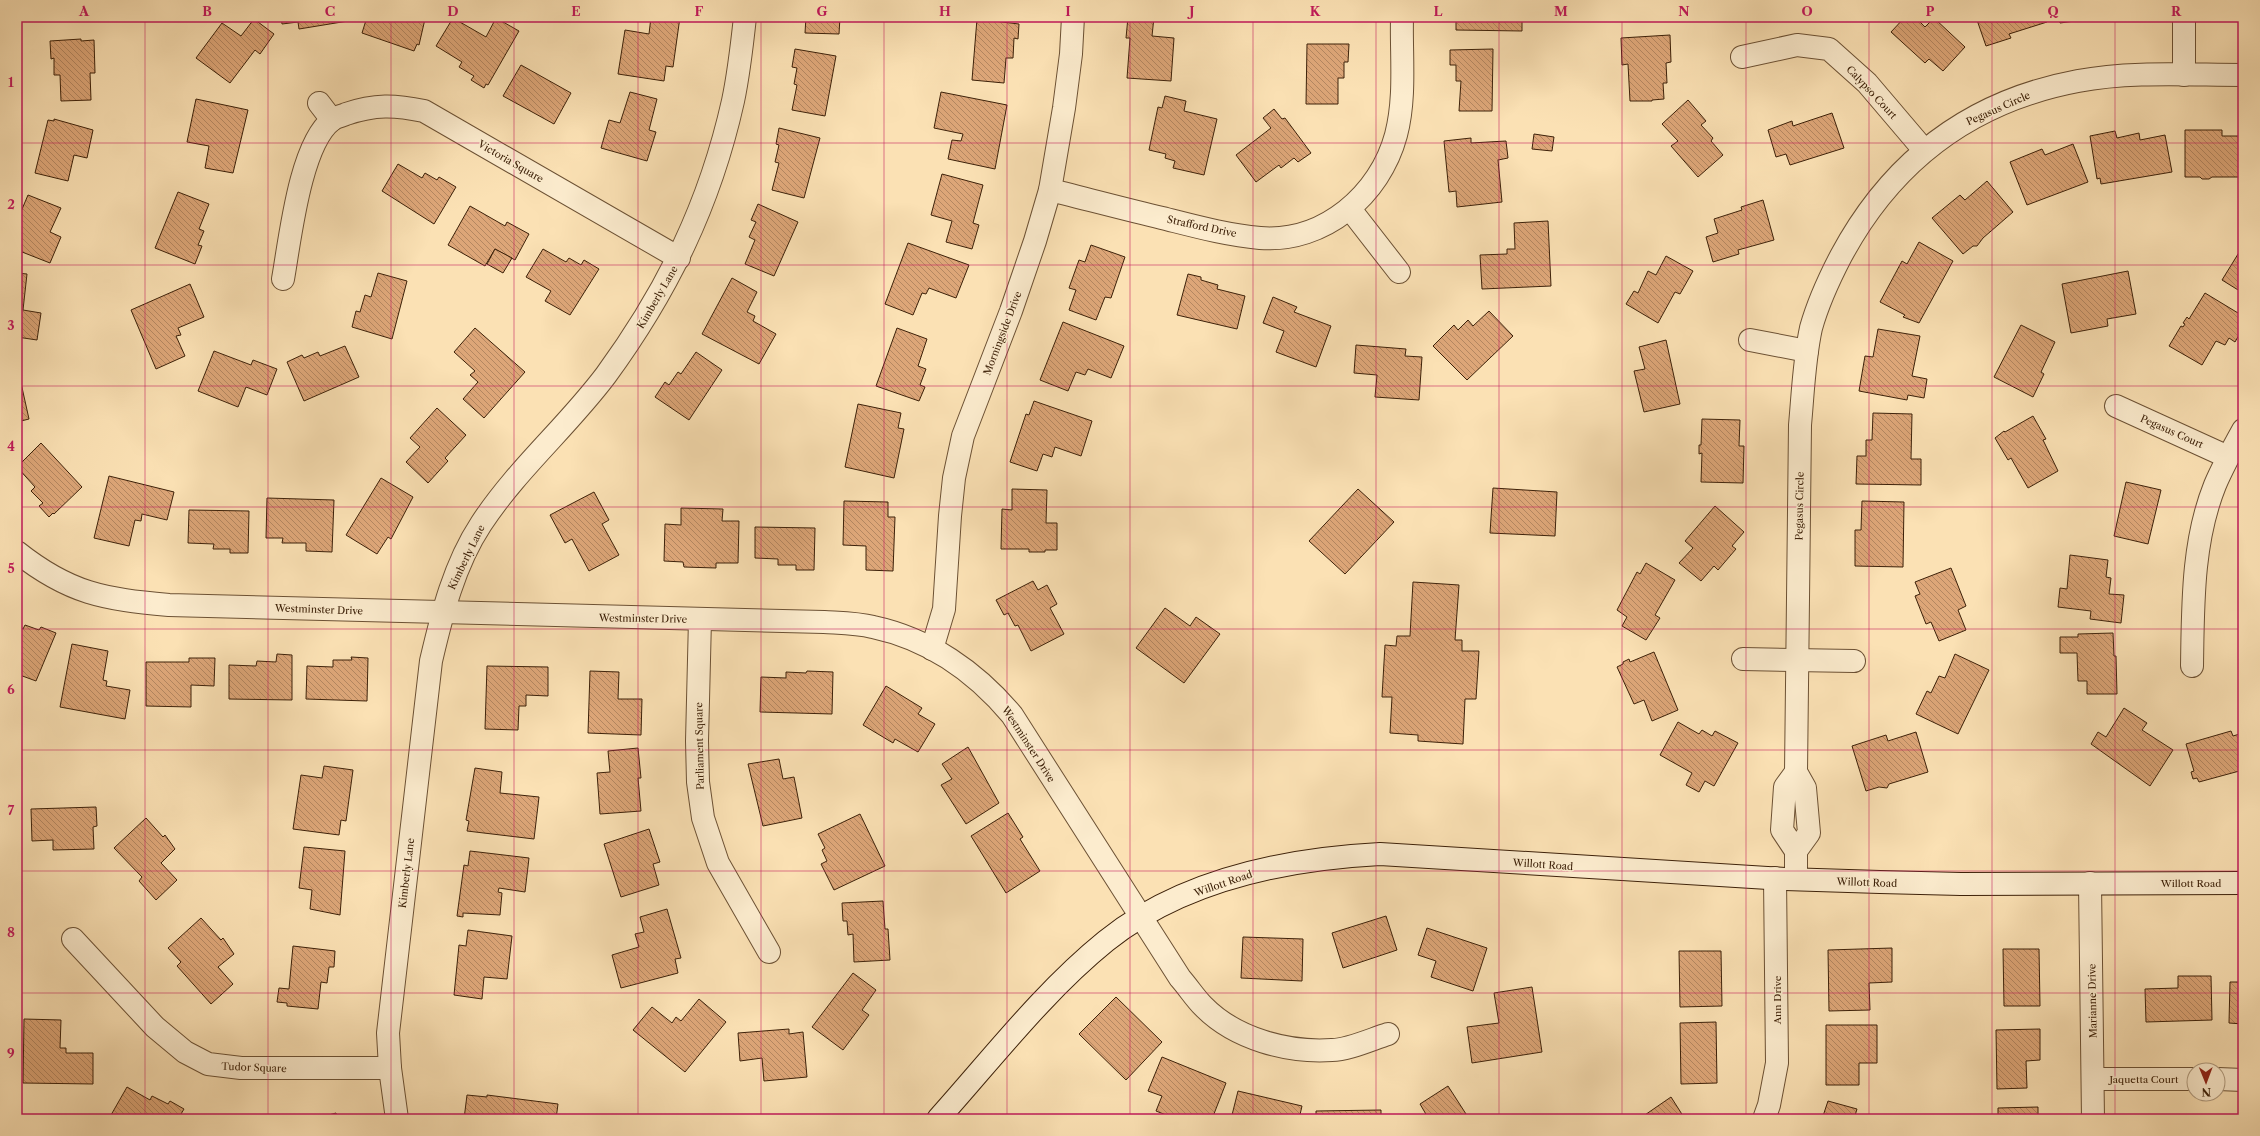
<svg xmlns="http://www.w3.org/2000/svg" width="2260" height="1136" font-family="'Libre Caslon Text',serif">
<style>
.building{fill:url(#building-back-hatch);stroke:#3d2109}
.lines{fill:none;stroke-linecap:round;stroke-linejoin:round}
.minor-casing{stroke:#6c5134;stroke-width:24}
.tertiary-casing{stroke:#6c5134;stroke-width:24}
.secondary-casing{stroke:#3d2109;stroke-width:24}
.minor{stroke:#fcecce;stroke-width:22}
.tertiary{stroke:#fcecce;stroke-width:22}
.secondary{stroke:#fcecce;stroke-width:22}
.grid{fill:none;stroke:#c2185b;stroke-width:1;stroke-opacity:0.55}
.labels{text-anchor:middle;stroke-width:3;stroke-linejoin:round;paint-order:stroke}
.street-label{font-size:10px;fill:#3d2109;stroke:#fcecce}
.neatline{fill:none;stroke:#c2185b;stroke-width:1.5}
.grid-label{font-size:13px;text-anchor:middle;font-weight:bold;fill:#c2185b}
</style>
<defs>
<pattern id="building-back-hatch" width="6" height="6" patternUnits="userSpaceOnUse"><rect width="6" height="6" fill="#dda678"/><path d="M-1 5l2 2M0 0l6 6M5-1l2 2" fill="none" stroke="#b48761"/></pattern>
</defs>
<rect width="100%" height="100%" fill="#fbe1b4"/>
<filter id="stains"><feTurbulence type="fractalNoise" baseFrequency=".005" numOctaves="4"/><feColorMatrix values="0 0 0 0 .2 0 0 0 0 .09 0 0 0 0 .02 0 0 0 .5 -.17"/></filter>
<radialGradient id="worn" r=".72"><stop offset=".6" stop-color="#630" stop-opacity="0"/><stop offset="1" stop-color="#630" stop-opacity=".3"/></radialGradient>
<!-- building -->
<g class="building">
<rect x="53" y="17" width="34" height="1"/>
<path d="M281 17H347L348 21 299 29 298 22 282 24Z"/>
<path d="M367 17 425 19 419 45 417 44 414 51 362 33Z"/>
<path d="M651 17H680L673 67 666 66 664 81 618 74 625 30 649 34Z"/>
<path d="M806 17H840L839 34 805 33Z"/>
<path d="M1128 17H1154L1152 36 1174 38 1171 81 1127 78 1130 38H1126Z"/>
<rect x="1289" y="17" width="57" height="2"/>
<path d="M1456 17H1522V31L1456 30Z"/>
<path d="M1905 17H1915L1925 27 1934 18 1965 47 1943 71 1929 59 1925 63 1891 32Z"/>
<path d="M1985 17H2045L2047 22 2009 34 2011 38 1986 46 1977 20Z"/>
<path d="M2059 17H2097V18L2060 23Z"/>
<path d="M453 18 486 37 496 18 519 31 488 85 486 84 484 88 471 80 474 76 459 67 462 62 436 46Z"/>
<path d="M254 19 274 34 260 54 255 50 230 83 196 58 222 23 241 36Z"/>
<path d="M977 19 1019 24 1018 39 1014 38 1013 58H1006L1004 83 972 80Z"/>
<path d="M1670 35 1671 62 1666 63 1667 83H1663L1664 99 1652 100V101H1630L1628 64 1622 65 1621 38Z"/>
<path d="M81 39V41L94 40 95 73H90L91 100 61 101 60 75H54V58L51 59 50 41Z"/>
<path d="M1307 44H1349L1348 62H1344V78H1338V104H1306Z"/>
<path d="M795 49 836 56 825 116 792 110 797 85 794 84 797 68 792 67Z"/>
<path d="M1493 49 1492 111H1459L1461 81H1456V65H1450V50Z"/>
<path d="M521 65 571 93 554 124 503 96Z"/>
<path d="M630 92 657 99 649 130 656 132 647 161 601 148 609 120 620 123Z"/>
<path d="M941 92 1007 105 995 169 948 159 952 140 961 141 963 134 934 128Z"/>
<path d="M1165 96 1186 101 1184 111 1217 119 1204 175 1173 168 1175 161 1165 158 1166 154 1149 150 1158 107 1162 108Z"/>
<path d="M196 99 248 110 233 173 205 168 209 146 187 142Z"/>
<path d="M1688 100 1706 121 1701 125 1713 138 1711 141 1723 155 1698 177 1671 146 1678 141 1662 124Z"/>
<path d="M1274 109 1282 119 1285 118 1311 153 1298 162 1294 158 1281 168 1279 165 1256 182 1236 155 1271 128 1263 118Z"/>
<path d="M1832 113 1844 148 1790 165 1786 154 1776 157 1768 130 1792 121 1793 126Z"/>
<path d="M54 119 93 130 87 158 74 155 68 181 35 173 48 120 54 121Z"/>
<path d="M779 128 820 138 804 198 772 190 779 163 775 162 779 145 776 144Z"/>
<path d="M2185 130H2222V136H2243V177H2212L2209 179H2202L2200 177H2185Z"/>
<path d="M2115 131 2117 138 2139 133 2140 140 2165 135 2172 172 2101 184 2100 178 2097 179 2090 136Z"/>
<path d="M1534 134 1554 137 1552 151 1532 149Z"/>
<path d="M1471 138V143L1506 141 1508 158 1498 160 1502 202 1457 207 1456 191 1449 192 1444 141Z"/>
<path d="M2073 144 2088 182 2027 205 2010 162 2042 149 2045 155Z"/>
<path d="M398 164 422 178 425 173 437 180 439 177 456 187 434 224 382 191Z"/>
<path d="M942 174 983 185 973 223 979 225 972 249 946 242 952 221 931 215Z"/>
<path d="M1987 181 2013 212 1983 238 1977 246H1973L1963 254 1932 218 1960 195 1965 200Z"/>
<path d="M178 192 209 204 199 229 204 231 198 245 202 246 195 264 155 248Z"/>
<path d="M28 195 61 208 50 232 61 237 50 263 17 250V221Z"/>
<path d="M1763 200 1774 240 1738 250 1739 254 1713 262 1706 237 1718 233 1714 219 1742 210 1741 207Z"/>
<path d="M758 204 798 222 774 276 745 264 755 240 749 237 756 222 751 220Z"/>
<path d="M470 206 505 226 507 222 529 234 515 260 495 249 485 266 448 245Z"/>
<path d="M1548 221 1551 286 1482 289 1480 255 1507 254V249H1515L1514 223Z"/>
<path d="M1919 242 1953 261 1919 323 1903 317 1905 315 1880 302 1902 261 1907 264Z"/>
<path d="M908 243 969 265 956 298 929 288 926 294 922 293 913 315 885 304Z"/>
<path d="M1091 245 1125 257 1111 298 1105 297 1096 320 1069 310 1076 290 1069 288 1079 260 1085 262Z"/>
<path d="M2243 246V293L2222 280Z"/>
<path d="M495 249 512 258 503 273 487 264Z"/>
<path d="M543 249 566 262 569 258 581 265 584 260 599 269 570 315 545 301 551 291 526 277Z"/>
<path d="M1666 256 1693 271 1680 294 1675 292 1658 323 1626 304 1634 291 1638 293 1648 271 1656 275Z"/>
<path d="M2128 271 2136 314 2107 319 2108 326 2071 333 2062 284Z"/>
<path d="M17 273 27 274 23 310 41 313 37 340 17 337Z"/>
<path d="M378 273 407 281 392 339 352 327 356 311 360 312 365 295 371 297Z"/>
<path d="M1188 274 1201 277V280L1218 285 1217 289 1245 296 1237 329 1177 315Z"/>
<path d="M732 278 757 292 747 312 755 316 753 321 776 334 759 364 702 334Z"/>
<path d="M190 284 204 317 178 328 181 335 176 336 185 356 156 369 131 310Z"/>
<path d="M2205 293 2243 316V328L2235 342 2229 338 2225 345 2216 341 2202 365 2169 346 2181 326 2183 327 2185 324 2183 323 2187 317 2189 319Z"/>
<path d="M1273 297 1297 307 1294 312 1331 326 1316 367 1276 352 1284 331 1263 323Z"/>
<path d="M1489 311 1513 336 1467 380 1433 346 1454 325 1458 330 1468 320 1473 326Z"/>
<path d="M1063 322 1124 346 1111 378 1088 369 1085 375 1076 372 1068 391 1040 380Z"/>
<path d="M2021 325 2055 342 2041 372 2044 374 2033 397 1994 377Z"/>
<path d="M475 328 525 372 484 418 463 399 478 382 470 375 475 371 454 352Z"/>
<path d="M897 328 927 339 918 366 926 369 920 385 925 387 919 401 876 386Z"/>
<path d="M1878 329 1920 336 1912 376 1927 379 1924 398 1908 395 1907 400 1859 391 1865 356 1873 357Z"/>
<path d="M1666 340 1680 404 1644 412 1634 371 1645 369 1639 347Z"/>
<path d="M1356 345 1406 349 1405 356 1422 357 1419 400 1375 397 1377 375 1354 373Z"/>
<path d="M345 346 359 377 304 401 287 362 302 355 304 358 318 352 320 356Z"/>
<path d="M214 351 251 365 253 360 277 369 267 395 246 387 238 407 198 391Z"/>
<path d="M696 352 722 370 689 420 655 397 665 382 669 385 678 372 681 374Z"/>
<path d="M17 365 29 419 17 422Z"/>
<path d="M1034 401 1092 421 1081 456 1055 447 1052 457 1043 454 1037 471 1010 462 1026 414 1029 415Z"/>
<path d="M858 404 901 413 898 428 904 429 894 478 845 467Z"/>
<path d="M437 408 466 435 445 458 448 461 428 483 406 462 420 447 410 438Z"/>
<path d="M1873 413 1912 414 1911 459H1921V485L1856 484 1857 456H1866V440H1872Z"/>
<path d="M2033 416 2046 439 2043 440 2058 471 2028 488 2011 458 2008 460 1995 438 2004 431 2005 432Z"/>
<path d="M1702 419 1740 420 1739 446H1744L1743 483 1701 482 1702 453 1699 454V445H1701Z"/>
<path d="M41 443 82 487 54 514 53 513 49 517 39 506 43 503 31 491 35 487 17 467Z"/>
<path d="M109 476 174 492 167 520 142 514 141 521 135 520 129 546 94 538Z"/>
<path d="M381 478 413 497 391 539 388 537 377 554 346 535Z"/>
<path d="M2126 482 2161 490 2148 544 2114 536Z"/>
<path d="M1493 488 1557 492 1555 536 1490 533Z"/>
<path d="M1012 489 1047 490 1046 523H1057V550H1045V552H1029V549H1001L1002 509 1012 510Z"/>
<path d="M1358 489 1394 522 1345 574 1309 541Z"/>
<path d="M594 492 609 520 602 524 619 555 589 571 572 539 565 543 550 515Z"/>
<path d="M267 498 334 500 332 552 306 551V543H282L283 538H266Z"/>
<path d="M844 501 888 502V517H895L893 571 866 570V546L843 545Z"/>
<path d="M1862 501 1904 502 1903 567 1855 566V530H1861Z"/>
<path d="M1715 506 1744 532 1732 546 1736 549 1718 570 1714 566 1701 581 1679 563 1693 548 1685 541Z"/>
<path d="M681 508 723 509 722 521H739L738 563H716V568L684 567 683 562 664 561 665 524 681 525Z"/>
<path d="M189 510 249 511 248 553H230V549H213L214 544 188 543Z"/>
<path d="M755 527 815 528 814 570H796V565H778V559L755 558Z"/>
<path d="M2070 555 2108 560 2106 577 2111 578 2109 594 2124 595 2121 623 2090 619 2091 611 2058 607 2060 588 2067 589Z"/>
<path d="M1646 563 1675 580 1655 615 1660 618 1646 640 1622 626 1627 617 1617 610 1637 572 1640 574Z"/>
<path d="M1951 568 1966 606 1958 610 1966 630 1939 641 1931 622 1926 624 1915 596 1920 594 1915 582Z"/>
<path d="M1033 581 1038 590 1047 585 1057 604 1050 608 1064 634 1031 651 1018 625 1015 626 1008 613 1004 615 996 600Z"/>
<path d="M1413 582 1459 585 1455 640H1462V651H1479L1476 699H1465L1463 744 1418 741V735L1390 733 1392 697H1382L1385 645 1396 646 1397 636H1410Z"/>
<path d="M1165 608 1190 626 1196 617 1220 634 1184 683 1136 648Z"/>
<path d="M25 625 39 630 41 627 56 633 36 681 17 674V626L23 629Z"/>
<path d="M2113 633 2114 656H2116L2117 694H2087V681H2078L2077 653H2060V637H2078V634Z"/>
<path d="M72 644 108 651 103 680 107 681 106 686 130 690 125 719 60 707Z"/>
<path d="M1654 652 1678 710 1652 721 1644 700 1634 704 1617 667 1623 664V662L1629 659 1630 662Z"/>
<path d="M277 654 292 655V700L229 699V665L256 666 257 661 276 662Z"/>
<path d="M1955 654 1989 670 1958 734 1916 714 1927 691 1931 693 1939 676 1945 678Z"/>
<path d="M351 657 368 658 367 701 306 699 307 666 333 667V660H352Z"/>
<path d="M189 658H215L214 686 191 685V707L146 706V662H189Z"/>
<path d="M487 666 548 667V696L526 695V706H519L518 730 485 729Z"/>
<path d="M590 671 619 672 618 699H642L641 735 588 733Z"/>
<path d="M807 671 833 672 832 714 760 712 761 677 786 678V672L806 673Z"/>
<path d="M886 686 922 708 918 714 935 724 918 752 895 739 893 743 863 725Z"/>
<path d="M2124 708 2147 723 2142 730 2173 750 2150 786 2091 744 2098 732 2106 737Z"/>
<path d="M1678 722 1699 734 1702 730 1712 736 1715 731 1738 743 1714 786 1705 781 1699 792 1686 785 1692 773 1660 755Z"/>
<path d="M2231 731 2233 736 2243 733V770L2199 782 2197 778 2193 779 2191 772 2194 771 2186 744Z"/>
<path d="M1916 732 1928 772 1889 784 1887 788 1879 787 1866 791 1852 746 1886 735 1888 741Z"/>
<path d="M968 747 999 803 966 824 941 785 952 779 942 764Z"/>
<path d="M638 748 641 778H638L641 811 600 814 597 773 610 772 608 751Z"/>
<path d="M779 759 783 779 794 777 802 818 763 826 748 764Z"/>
<path d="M324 766 353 770 346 821 341 820 339 835 293 829 301 775 322 778Z"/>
<path d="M475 768 502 772 500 793 539 797 534 839 467 831 469 821 466 820Z"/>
<path d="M96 807 97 826 93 827 94 849 53 850V840L32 841 31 809Z"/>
<path d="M1008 813 1023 837 1020 839 1040 871 1006 893 971 836Z"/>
<path d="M860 814 885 866 834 890 821 864 827 861 822 850 825 848 818 834Z"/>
<path d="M146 818 163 837 165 835 175 849 161 863 177 880 156 900 139 881 142 877 114 848Z"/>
<path d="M649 829 660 862 653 864 659 885 621 897 604 844Z"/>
<path d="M304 847 345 851 340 915 310 909 312 890 299 888Z"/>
<path d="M470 851 529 858 525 892 499 888 498 892 502 893 500 915 463 913V917L457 916 464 865 468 866Z"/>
<path d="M883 901 885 929H888L890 960 854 962 853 934 848 935 847 921H843L842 903Z"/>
<path d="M667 909 681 958 675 959 678 973 621 988 612 955 639 947 635 934 644 932 640 917Z"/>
<path d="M1386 916 1397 950 1343 968 1332 933Z"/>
<path d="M201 918 221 940 223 938 234 954 218 967 233 984 211 1004 177 966 181 962 168 948Z"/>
<path d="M1427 928 1487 948 1473 991 1431 977 1436 961 1418 955Z"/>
<path d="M468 930 512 936 507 979 484 977 482 999 454 995 459 945 466 946Z"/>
<path d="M1243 937 1303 939 1302 981 1241 978Z"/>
<path d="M293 946 335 951 334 967H329L327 983 321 982 318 1009 287 1006V1003L277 1002 279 988 289 989Z"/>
<path d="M1892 948V982L1869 983 1870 1010 1829 1011 1828 950Z"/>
<path d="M2003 949H2039L2040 1006H2004Z"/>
<path d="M1679 951H1721L1722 1006 1680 1007Z"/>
<path d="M853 973 876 990 862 1010 869 1015 843 1050 812 1027Z"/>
<path d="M2178 976H2211L2212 1020 2146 1022 2145 989 2178 988Z"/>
<path d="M2230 982H2243V1024L2229 1023Z"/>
<path d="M1532 987 1542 1052 1472 1063 1467 1027 1499 1023 1494 993Z"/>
<path d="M1116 997 1162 1042 1126 1080 1079 1034Z"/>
<path d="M699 999 726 1022 685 1072 633 1030 652 1007 672 1023 676 1017 681 1021Z"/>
<path d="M24 1019 61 1020 60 1048H66V1053H93V1084L23 1083Z"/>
<path d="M1716 1022 1717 1083 1681 1084 1680 1023Z"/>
<path d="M1826 1025H1877V1063H1859V1085H1826Z"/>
<path d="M789 1029V1034L803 1032 807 1077 764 1081 762 1058 740 1061 738 1033Z"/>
<path d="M2040 1029V1060L2026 1061 2027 1088 1997 1089 1996 1030Z"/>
<path d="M1162 1057 1226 1083 1212 1119H1176L1156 1111 1162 1096 1148 1091Z"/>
<path d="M1448 1086 1466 1114 1458 1119H1422L1427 1116 1420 1104Z"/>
<path d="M127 1087 150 1100 152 1096 168 1104 170 1101 184 1109 178 1119H118L111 1115Z"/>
<path d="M1238 1091 1302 1106 1299 1119H1231Z"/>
<path d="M467 1095 487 1097V1095L558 1104 556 1119H464Z"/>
<path d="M1671 1097 1685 1119H1639Z"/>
<path d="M1828 1101 1857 1109 1854 1119H1822Z"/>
<path d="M2038 1107V1119H1998V1108Z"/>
<path d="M1381 1110V1119H1316V1111Z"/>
<path d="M336 1113 338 1119H314Z"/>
<rect x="195" y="1117" width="38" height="2"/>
</g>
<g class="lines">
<defs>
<g id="minor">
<path d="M1742 57 1797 45 1829 49 1867 83 1924 150"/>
<path d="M2184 75V17"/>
<path d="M319 103 332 120"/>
<path d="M1050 190C1087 199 1124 209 1162 218 1194 226 1226 235 1260 238 1324 243 1380 195 1396 135 1406 97 1401 56 1402 17"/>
<path d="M1350 209 1399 272"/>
<path d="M283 279C290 240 300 144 332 120 335 117 342 116 346 114 375 104 395 105 424 111L679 258"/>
<path d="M1750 340 1807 351"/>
<path d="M2116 406 2228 457"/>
<path d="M17 552C70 594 104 599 169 605L824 622C840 623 857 623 873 627 929 639 976 672 1012 715L1180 978C1188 987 1195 998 1203 1006 1235 1039 1288 1053 1332 1050 1348 1050 1372 1039 1388 1034"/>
<path d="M700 619 697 741 698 782 703 818 718 863 769 952"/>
<path d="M932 649 944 609 950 516 954 478 963 436 1011 311 1035 241 1050 190 1064 108 1071 54 1073 17"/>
<path d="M1743 659 1854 661"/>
<path d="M2192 666C2193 606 2192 542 2215 485 2223 466 2233 448 2243 430"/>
<path d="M1796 772 1805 788 1809 833 1796 851"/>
<path d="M1796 879V851L1782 830 1785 787 1796 772 1800 425C1803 393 1804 360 1811 328 1818 303 1829 279 1841 256 1892 161 1971 101 2078 81 2131 71 2188 75 2243 75"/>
<path d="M2090 883 2093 1119"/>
<path d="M73 939 155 1027 185 1052 208 1064 241 1068H390"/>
<path d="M2094 1079H2194"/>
<path d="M2218 1079 2243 1080"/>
<path d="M1764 1119 1769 1105 1777 1063 1775 878"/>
</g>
<path id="tertiary" d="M397 1119 390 1068 388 1033 431 661C442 614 454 565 481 524 517 469 567 427 606 375 668 290 710 204 733 101 739 73 742 45 745 17"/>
<path id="secondary" d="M938 1119C991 1060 1044 991 1106 941 1182 880 1285 859 1380 854L1785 879 1880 882 1961 884 2243 883"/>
</defs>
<!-- minor casing -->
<use href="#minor" class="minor-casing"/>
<!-- tertiary casing -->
<use href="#tertiary" class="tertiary-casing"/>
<!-- secondary casing -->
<use href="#secondary" class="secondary-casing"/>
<!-- minor -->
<use href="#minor" class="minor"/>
<!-- tertiary -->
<use href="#tertiary" class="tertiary"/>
<!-- secondary -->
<use href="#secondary" class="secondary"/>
</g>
<!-- grid -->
<path class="grid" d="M145 17V1119M268 17V1119M391 17V1119M514 17V1119M638 17V1119M761 17V1119M884 17V1119M1007 17V1119M1130 17V1119M1253 17V1119M1376 17V1119M1499 17V1119M1622 17V1119M1746 17V1119M1869 17V1119M1992 17V1119M2115 17V1119M17 143H2243M17 265H2243M17 386H2243M17 507H2243M17 629H2243M17 750H2243M17 871H2243M17 993H2243"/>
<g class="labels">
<!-- street labels -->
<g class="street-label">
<text transform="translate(1872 92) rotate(47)" y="4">Calypso Court</text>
<text transform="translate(1998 108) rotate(-24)" y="4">Pegasus Circle</text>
<text transform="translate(511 161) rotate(30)" y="4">Victoria Square</text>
<text transform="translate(1202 226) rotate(12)" y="4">Strafford Drive</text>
<text transform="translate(657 297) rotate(-60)" y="4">Kimberly Lane</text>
<text transform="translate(1002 333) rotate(-69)" y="4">Morningside Drive</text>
<text transform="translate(2172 431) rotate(24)" y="4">Pegasus Court</text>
<text transform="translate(1799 506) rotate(-89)" y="4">Pegasus Circle</text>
<text transform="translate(466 557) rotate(-64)" y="4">Kimberly Lane</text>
<text transform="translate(319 609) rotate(2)" y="4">Westminster Drive</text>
<text transform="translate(643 618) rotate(1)" y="4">Westminster Drive</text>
<text transform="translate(1029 744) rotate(57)" y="4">Westminster Drive</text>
<text transform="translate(699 746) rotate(-91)" y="4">Parliament Square</text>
<text transform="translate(1543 864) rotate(4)" y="4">Willott Road</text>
<text transform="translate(406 873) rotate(-83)" y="4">Kimberly Lane</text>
<text transform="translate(1867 882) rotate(2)" y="4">Willott Road</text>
<text transform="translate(1223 883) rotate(-19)" y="4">Willott Road</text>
<text x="2191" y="887">Willott Road</text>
<text transform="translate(1777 1000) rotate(-90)" y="4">Ann Drive</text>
<text transform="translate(2092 1001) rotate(-91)" y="4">Marianne Drive</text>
<text transform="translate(254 1067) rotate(2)" y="4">Tudor Square</text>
<text x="2144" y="1083">Jaquetta Court</text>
</g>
</g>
<!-- margin -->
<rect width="2260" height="1136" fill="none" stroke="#fbe1b4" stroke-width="44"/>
<!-- north arrow -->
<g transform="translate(2206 1082) rotate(179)"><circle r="19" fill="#fcecce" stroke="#b09b7f"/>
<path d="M0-3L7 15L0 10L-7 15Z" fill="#8f2418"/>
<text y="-6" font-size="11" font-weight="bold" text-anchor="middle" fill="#3d2109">N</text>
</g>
<rect x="22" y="22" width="2216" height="1092" class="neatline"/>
<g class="grid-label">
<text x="84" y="16">A</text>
<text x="207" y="16">B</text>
<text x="330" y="16">C</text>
<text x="453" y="16">D</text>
<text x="576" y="16">E</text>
<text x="699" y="16">F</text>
<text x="822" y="16">G</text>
<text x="945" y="16">H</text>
<text x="1068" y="16">I</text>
<text x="1192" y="16">J</text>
<text x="1315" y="16">K</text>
<text x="1438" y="16">L</text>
<text x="1561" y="16">M</text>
<text x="1684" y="16">N</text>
<text x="1807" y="16">O</text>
<text x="1930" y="16">P</text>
<text x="2053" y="16">Q</text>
<text x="2176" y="16">R</text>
<text x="11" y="87">1</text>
<text x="11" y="209">2</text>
<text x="11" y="330">3</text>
<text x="11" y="451">4</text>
<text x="11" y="573">5</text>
<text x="11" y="694">6</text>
<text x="11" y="815">7</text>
<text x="11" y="937">8</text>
<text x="11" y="1058">9</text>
</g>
<rect width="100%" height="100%" filter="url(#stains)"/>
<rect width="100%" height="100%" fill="url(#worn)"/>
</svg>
